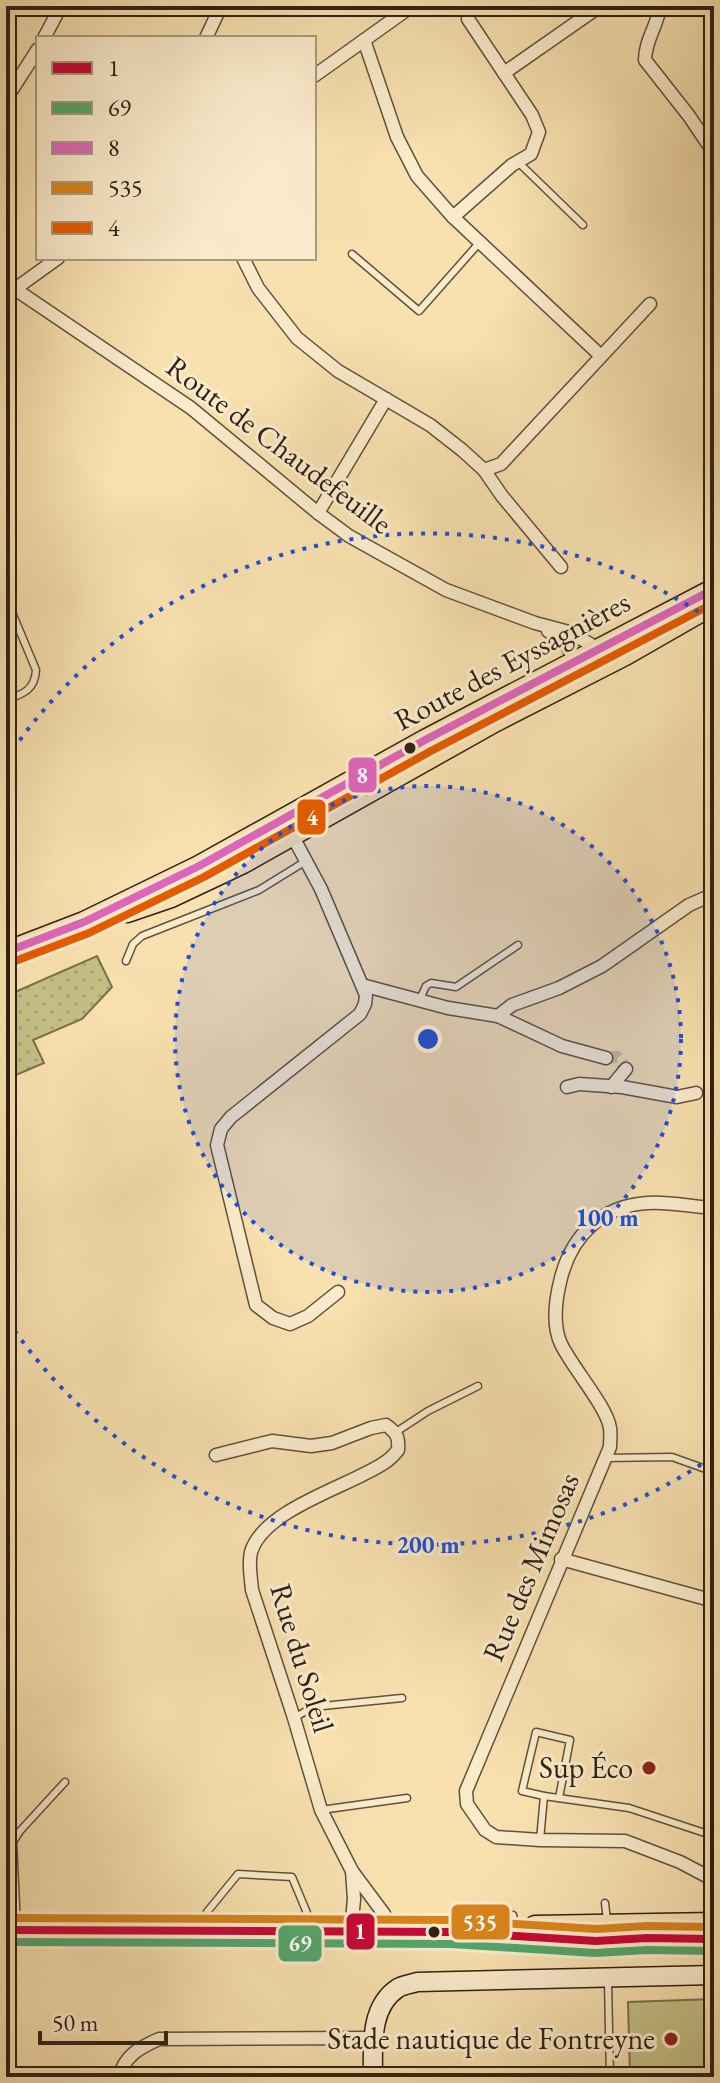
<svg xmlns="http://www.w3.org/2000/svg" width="720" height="2083" font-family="'EB Garamond',serif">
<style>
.green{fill:#c4c086;stroke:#79704e;stroke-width:2}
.garden{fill:url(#garden-dots);stroke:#79704e;stroke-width:2}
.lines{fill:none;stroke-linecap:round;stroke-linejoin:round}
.street-tunnel{stroke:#d0ba90;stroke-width:12;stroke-dasharray:12 6;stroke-linecap:butt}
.lane-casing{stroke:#60513c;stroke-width:9}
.street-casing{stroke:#60513c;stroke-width:15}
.secondary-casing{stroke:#2e2116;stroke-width:21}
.primary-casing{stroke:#2e2116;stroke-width:23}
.lane{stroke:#faebcb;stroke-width:6}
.street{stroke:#faebcb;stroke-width:12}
.secondary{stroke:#faebcb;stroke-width:18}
.primary{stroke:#f8e0af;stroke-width:20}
.bus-1-casing{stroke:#faebcb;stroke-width:14}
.bus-2-casing{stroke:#faebcb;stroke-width:14}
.bus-3-casing{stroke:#faebcb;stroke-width:14}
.bus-4-casing{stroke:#faebcb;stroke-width:14}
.bus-5-casing{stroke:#faebcb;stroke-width:14}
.bus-1{stroke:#c60835;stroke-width:8}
.bus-2{stroke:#53a66d;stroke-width:8}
.bus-3{stroke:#dd66ba;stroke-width:8}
.bus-4{stroke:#d8841c;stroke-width:8}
.bus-5{stroke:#e45b00;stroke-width:8}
.ring{fill:none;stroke:#1d4ed8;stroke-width:4;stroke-dasharray:4 8}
.bus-dot{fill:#2e2116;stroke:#faebcb;stroke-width:3}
.poi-dot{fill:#8f2418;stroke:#faebcb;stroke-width:3}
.labels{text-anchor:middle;stroke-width:6;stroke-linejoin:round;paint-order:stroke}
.street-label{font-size:30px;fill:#2e2116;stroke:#faebcb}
.poi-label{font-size:30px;fill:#2e2116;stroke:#faebcb;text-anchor:end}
.centre{fill:#1d4ed8;stroke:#faebcb;stroke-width:4}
.ring-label{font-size:24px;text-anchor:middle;font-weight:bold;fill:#1d4ed8;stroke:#faebcb;stroke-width:6;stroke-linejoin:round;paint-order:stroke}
.line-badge{stroke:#faebcb;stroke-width:3}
.badge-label{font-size:22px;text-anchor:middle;font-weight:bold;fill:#fff}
</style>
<defs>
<pattern id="garden-dots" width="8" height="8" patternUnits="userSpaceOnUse" patternTransform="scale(2)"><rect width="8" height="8" fill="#c4c086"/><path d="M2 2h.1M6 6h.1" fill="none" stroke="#a9a573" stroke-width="1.8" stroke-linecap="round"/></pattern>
</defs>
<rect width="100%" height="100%" fill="#f8e0af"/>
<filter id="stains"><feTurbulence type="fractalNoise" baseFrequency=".0025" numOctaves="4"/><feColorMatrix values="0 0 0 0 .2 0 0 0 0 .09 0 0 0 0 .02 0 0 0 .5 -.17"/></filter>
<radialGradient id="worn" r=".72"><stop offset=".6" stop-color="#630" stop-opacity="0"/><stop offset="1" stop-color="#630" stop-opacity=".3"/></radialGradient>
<!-- green -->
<path class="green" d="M714 1999V2077H630L628 2002Z"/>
<!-- garden -->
<path class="garden" d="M97 956 112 987 82 1019 33 1040 44 1063 9 1078 6 1072V996Z"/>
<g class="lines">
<!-- street-tunnel -->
<path class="street-tunnel" d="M606 1058 617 1057 626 1069"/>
<defs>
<g id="lane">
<path d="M518 162 583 225"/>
<path d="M352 254 419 311 480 242"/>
<path d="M6 598 36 670C35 690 23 694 6 700"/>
<path d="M126 961 133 944 142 936 259 890 306 861"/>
<path d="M420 999 426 986 431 983 456 987 518 945"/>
<path d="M396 1432 428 1411 478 1386"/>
<path d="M604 1458 672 1457 714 1472"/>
<path d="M294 1718 313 1707 402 1698"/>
<path d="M544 1796 522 1791 536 1732 570 1740 559 1798"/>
<path d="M321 1810 407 1798"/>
<path d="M540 1840 544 1796 629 1808 714 1836"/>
<path d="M605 1903 607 1920"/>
<path d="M513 1915 514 1920 522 1932"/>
<path d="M17 1926 13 1842 20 1831 65 1782"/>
<path d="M206 1928 207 1912 238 1874 292 1877 307 1913 310 1927"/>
<path d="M608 1982 610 2077"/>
</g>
<g id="street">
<path d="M660 6C658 25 645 40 645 60L689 116 714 153"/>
<path d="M44 38 61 6"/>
<path d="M206 38 221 6"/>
<path d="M364 40 397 137 417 176 453 217 601 356"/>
<path d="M504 73 600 6"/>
<path d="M314 76 412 6"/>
<path d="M6 99 38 49"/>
<path d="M453 217 512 165 531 154 539 132 532 115 468 19"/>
<path d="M243 258 258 288 297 338 338 371 430 425 462 450 484 470 502 496 561 567"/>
<path d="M6 283 191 408 318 513 349 536 446 590 535 623 569 632 590 644 595 650 596 655"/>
<path d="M15 289 58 258"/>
<path d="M484 470 501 464 650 304"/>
<path d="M318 513 386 399"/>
<path d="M548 631 566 644 575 660 580 662"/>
<path d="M288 832 292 835 321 889 366 995 365 1004 360 1014 231 1117 221 1129 217 1145 256 1305 273 1318 290 1324 308 1316 338 1292"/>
<path d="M362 985 448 1008 498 1016 512 1005 559 988 602 966 689 905 714 894"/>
<path d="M498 1016 562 1046 606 1058"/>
<path d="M567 1087 579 1084 622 1087 677 1097 696 1093"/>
<path d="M611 1087 626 1069"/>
<path d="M714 1208C692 1207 668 1201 647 1203 602 1206 572 1235 561 1278 556 1297 552 1325 561 1344 572 1367 607 1407 610 1428 611 1434 610 1441 610 1447L466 1791 467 1804 485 1830 496 1837 540 1840 625 1841 680 1862 714 1880"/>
<path d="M216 1455 272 1441 311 1446 332 1443 371 1428 386 1425C397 1433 399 1437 398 1450 394 1455 389 1460 384 1463 348 1487 264 1509 251 1552 248 1564 251 1578 252 1590L294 1718 321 1810 352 1871 384 1914 388 1932"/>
<path d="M561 1559 714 1601"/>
<path d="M351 1931 354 1899 352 1871"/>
<path d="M120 2077C123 2056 141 2047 159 2039L373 2038"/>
</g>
<path id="secondary" d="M373 2077C373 2047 369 2007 398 1988 403 1985 411 1984 417 1982L714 1975"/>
<g id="primary">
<path d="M127 912 171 897 243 863 494 722 625 655 714 604"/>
<path d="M6 952 84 922 199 866 425 740 714 589"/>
<path d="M535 1926 714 1923"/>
<path d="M6 1930 451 1932 528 1938 596 1941 647 1938 714 1939"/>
</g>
</defs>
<!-- lane casing -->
<use href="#lane" class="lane-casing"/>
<!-- street casing -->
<use href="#street" class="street-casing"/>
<!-- secondary casing -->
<use href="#secondary" class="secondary-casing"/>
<!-- primary casing -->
<use href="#primary" class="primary-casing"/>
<!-- lane -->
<use href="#lane" class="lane"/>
<!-- street -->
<use href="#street" class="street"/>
<!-- secondary -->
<use href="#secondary" class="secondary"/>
<!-- primary -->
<use href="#primary" class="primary"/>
<defs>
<path id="bus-1" d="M6 1930 451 1932 596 1941 647 1938 714 1939"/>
<path id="bus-2" d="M6 1942 451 1944 595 1953 647 1950 714 1951"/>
<path id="bus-3" d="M6 952 84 922 199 866 425 740 714 589"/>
<path id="bus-4" d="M6 1918 451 1920 596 1929 647 1926 714 1927"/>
<path id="bus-5" d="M10 963 89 933 204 877 431 751 714 603"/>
</defs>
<!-- bus-1 casing -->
<use href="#bus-1" class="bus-1-casing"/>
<!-- bus-2 casing -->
<use href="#bus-2" class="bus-2-casing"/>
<!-- bus-3 casing -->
<use href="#bus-3" class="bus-3-casing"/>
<!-- bus-4 casing -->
<use href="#bus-4" class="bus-4-casing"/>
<!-- bus-5 casing -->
<use href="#bus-5" class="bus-5-casing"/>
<!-- bus-1 -->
<use href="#bus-1" class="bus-1"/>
<!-- bus-2 -->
<use href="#bus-2" class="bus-2"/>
<!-- bus-3 -->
<use href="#bus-3" class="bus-3"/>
<!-- bus-4 -->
<use href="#bus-4" class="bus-4"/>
<!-- bus-5 -->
<use href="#bus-5" class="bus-5"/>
</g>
<!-- distance rings -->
<circle cx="428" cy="1039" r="253" fill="#1d4ed8" fill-opacity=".12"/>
<g class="ring">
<circle cx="428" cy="1039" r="253"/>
<path d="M711 1458A506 506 0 0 1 6 1318M6 760A506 506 0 0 1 711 620"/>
</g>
<!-- markers -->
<g class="bus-dot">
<circle cx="410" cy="748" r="7"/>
<circle cx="434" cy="1932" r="7"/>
</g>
<g class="poi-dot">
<circle cx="649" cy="1768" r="8"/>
<circle cx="671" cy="2039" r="8"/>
</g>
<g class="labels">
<!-- street labels -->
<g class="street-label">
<text transform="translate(279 445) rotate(37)" y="10">Route de Chaudefeuille</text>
<text transform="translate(512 661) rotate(-28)" y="10">Route des Eyssagnières</text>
<text transform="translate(531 1567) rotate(-67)" y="10">Rue des Mimosas</text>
<text transform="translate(302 1658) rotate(73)" y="10">Rue du Soleil</text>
</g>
<!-- poi labels -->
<g class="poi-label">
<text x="633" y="1778">Sup Éco</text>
<text x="655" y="2049">Stade nautique de Fontreyne</text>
</g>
</g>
<circle cx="428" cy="1039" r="12" class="centre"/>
<g class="ring-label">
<text x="607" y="1226">100 m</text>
<text x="428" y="1553">200 m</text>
</g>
<g class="line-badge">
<rect x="347" y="756" width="31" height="38" rx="8" fill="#dd66ba"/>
<rect x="296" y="798" width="31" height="38" rx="8" fill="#e45b00"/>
<rect x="450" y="1903" width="61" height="38" rx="8" fill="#d8841c"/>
<rect x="345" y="1912" width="31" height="39" rx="8" fill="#c60835"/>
<rect x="277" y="1924" width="46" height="39" rx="8" fill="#53a66d"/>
</g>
<g class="badge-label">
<text x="362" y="783">8</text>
<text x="312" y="825">4</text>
<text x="480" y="1930">535</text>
<text x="360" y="1939">1</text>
<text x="300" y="1951">69</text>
</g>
<!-- margin -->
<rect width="720" height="2083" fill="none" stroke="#f8e0af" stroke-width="32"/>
<rect x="8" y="8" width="704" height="2067" fill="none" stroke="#2e2116" stroke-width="4"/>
<rect x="16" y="16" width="688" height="2051" fill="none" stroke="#2e2116" stroke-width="2"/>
<!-- legend -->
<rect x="36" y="36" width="280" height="224" fill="#faebcb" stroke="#a89a83" stroke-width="2"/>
<rect x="52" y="62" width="40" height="12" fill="#c60835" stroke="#a89a83" stroke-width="2"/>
<text x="108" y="76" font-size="24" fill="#2e2116">1</text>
<rect x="52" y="102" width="40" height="12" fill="#53a66d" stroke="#a89a83" stroke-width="2"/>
<text x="108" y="116" font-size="24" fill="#2e2116">69</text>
<rect x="52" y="142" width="40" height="12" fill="#dd66ba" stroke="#a89a83" stroke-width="2"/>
<text x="108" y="156" font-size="24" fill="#2e2116">8</text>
<rect x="52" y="182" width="40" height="12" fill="#d8841c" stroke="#a89a83" stroke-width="2"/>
<text x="108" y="196" font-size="24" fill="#2e2116">535</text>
<rect x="52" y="222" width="40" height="12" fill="#e45b00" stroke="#a89a83" stroke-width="2"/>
<text x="108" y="236" font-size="24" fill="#2e2116">4</text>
<!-- scale -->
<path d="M40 2031v12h126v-12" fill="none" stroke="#2e2116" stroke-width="4"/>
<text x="52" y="2031" font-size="24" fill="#2e2116" stroke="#faebcb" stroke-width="6" paint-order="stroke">50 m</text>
<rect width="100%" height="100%" filter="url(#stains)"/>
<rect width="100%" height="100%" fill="url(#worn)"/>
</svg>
